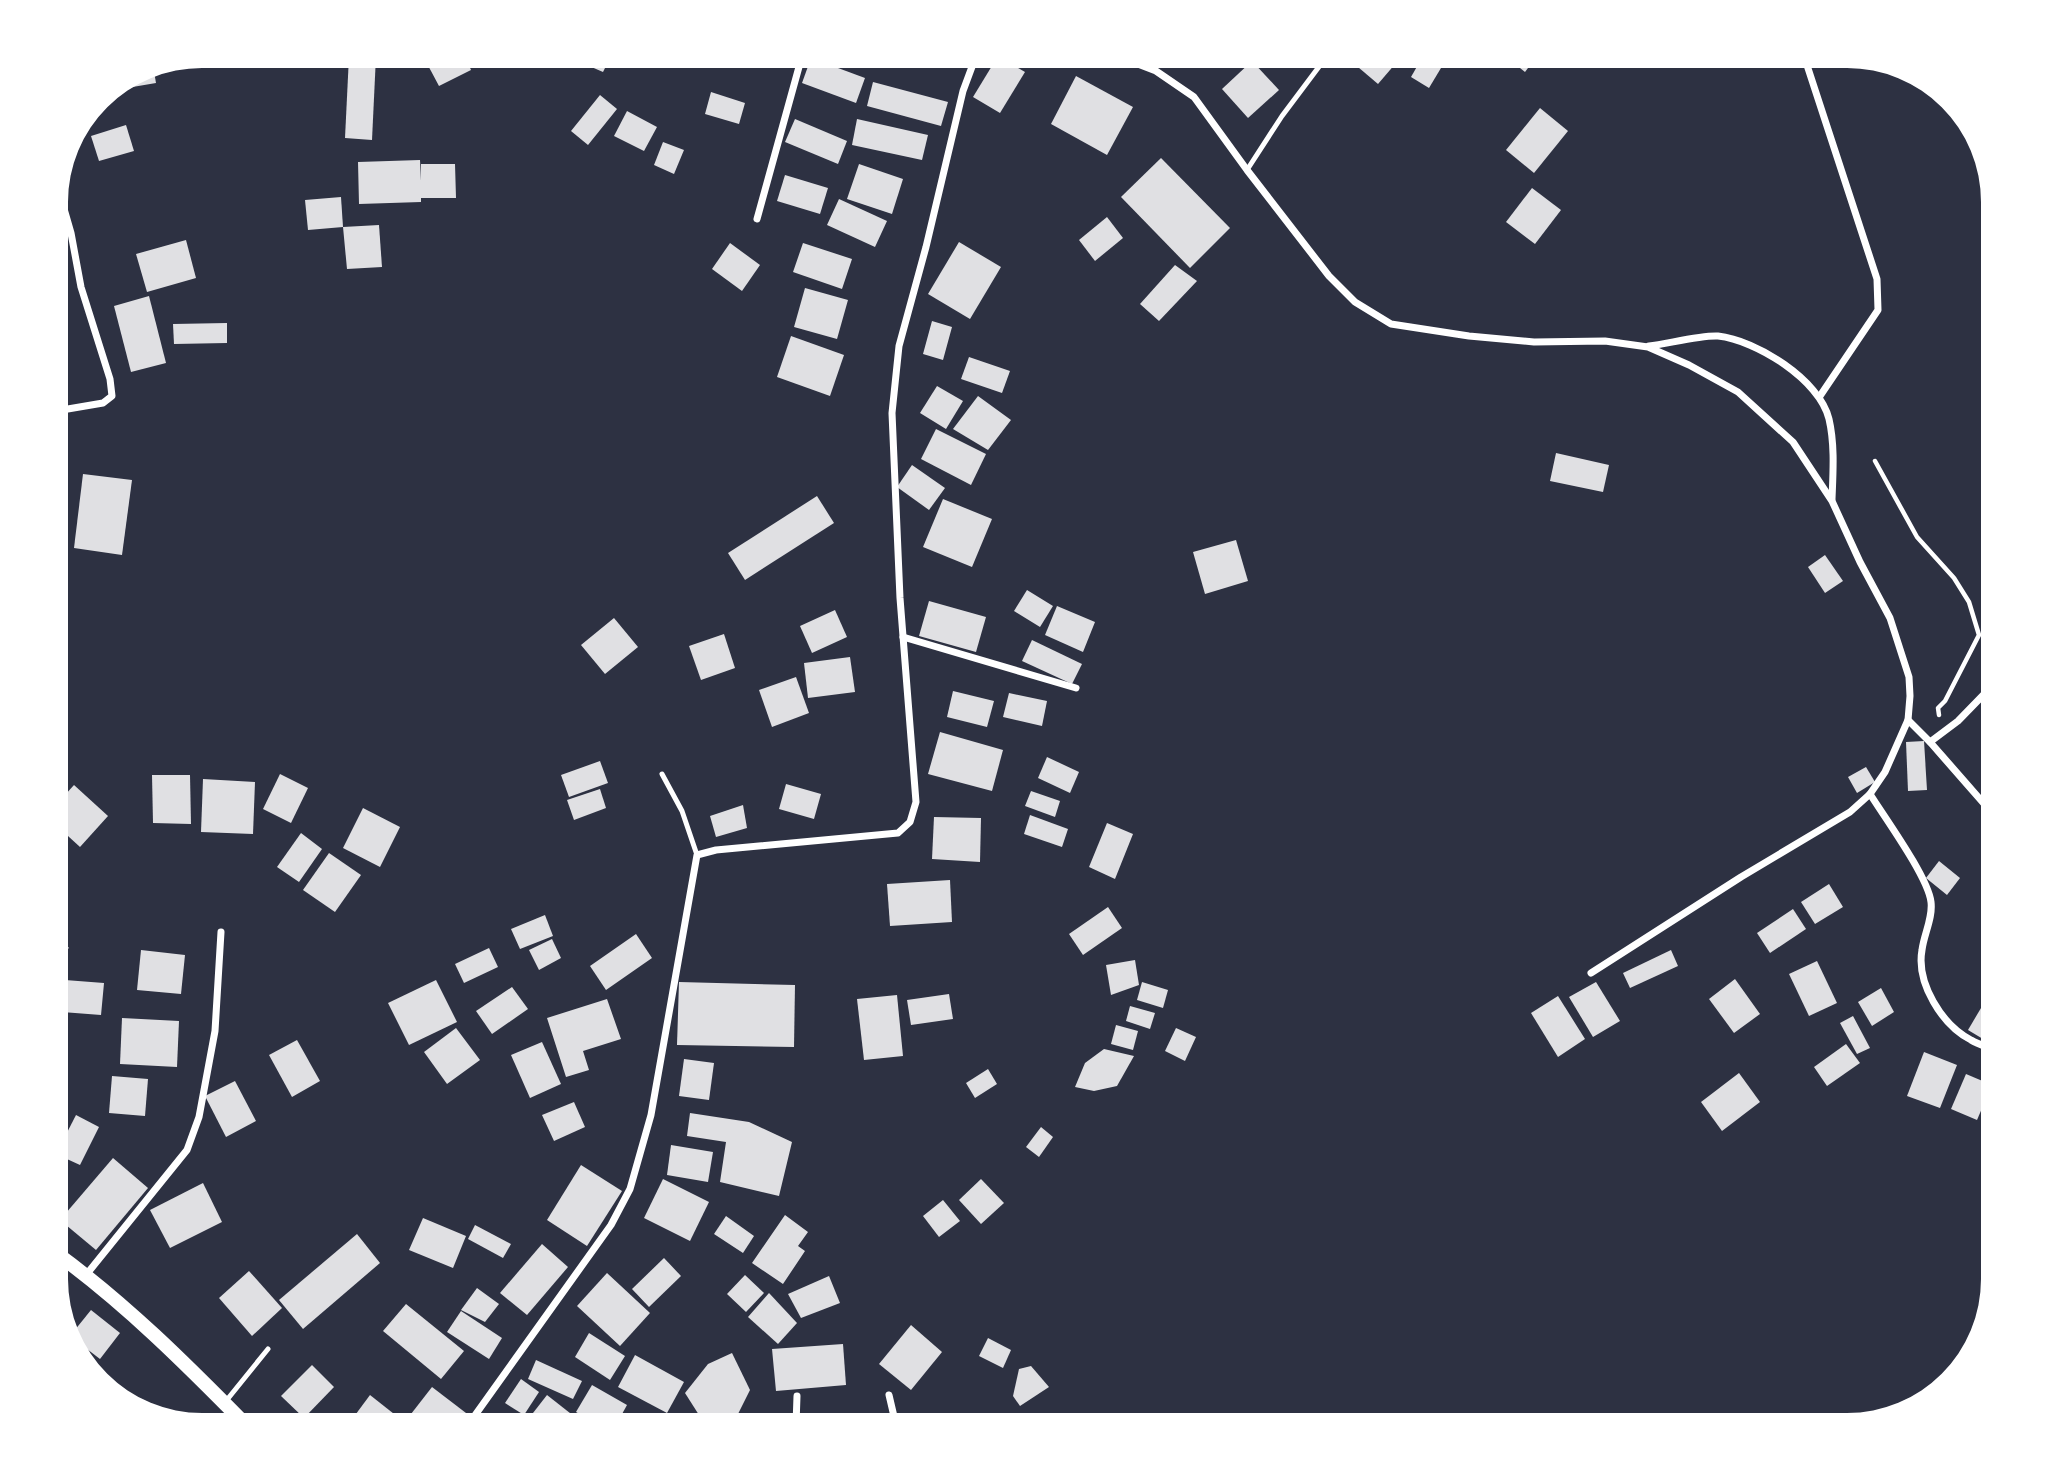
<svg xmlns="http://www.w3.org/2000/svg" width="2049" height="1481" font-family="'Alegreya Sans',sans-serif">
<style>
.building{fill:#e0e0e3}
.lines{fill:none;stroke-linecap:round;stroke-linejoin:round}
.path{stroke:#fff;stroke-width:4.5}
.service{stroke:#fff;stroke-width:5}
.minor{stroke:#fff;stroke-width:7}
.secondary{stroke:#fff;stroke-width:14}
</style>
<rect width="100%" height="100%" fill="#2d3142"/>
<!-- building -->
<g class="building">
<path d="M284 56H304L290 65Z"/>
<path d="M349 56H376L372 140 345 138Z"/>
<path d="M423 56H465L471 70 439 86Z"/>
<path d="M566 56H611L603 72Z"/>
<path d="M681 56H709L703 68Z"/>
<path d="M827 56H855L852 65Z"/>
<path d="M998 56 1025 72 1000 113 973 97Z"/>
<path d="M1345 56H1402L1378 84Z"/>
<path d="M1423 56 1447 58 1429 88 1411 77Z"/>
<path d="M1505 56H1537L1525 72Z"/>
<path d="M190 58 191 67 155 70V65Z"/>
<path d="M811 58 865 78 856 103 802 83Z"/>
<path d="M1252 61 1279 90 1248 118 1222 89Z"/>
<path d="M153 66 156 83 109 91 147 67Z"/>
<path d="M1076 76 1133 107 1107 155 1051 124Z"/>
<path d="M873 82 948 102 941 126 867 106Z"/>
<path d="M711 92 745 103 739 124 705 114Z"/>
<path d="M600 95 617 109 588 145 571 131Z"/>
<path d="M1540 108 1568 131 1534 173 1506 150Z"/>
<path d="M627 111 657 127 644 151 614 136Z"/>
<path d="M795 119 847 141 838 164 785 142Z"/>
<path d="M857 119 928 135 922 160 852 145Z"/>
<path d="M126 125 134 151 99 161 91 136Z"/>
<path d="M663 142 684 150 674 174 654 165Z"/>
<path d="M1161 158 1230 228 1190 268 1121 197Z"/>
<path d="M420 160 421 181V164H455L456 198H421V202L359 204 358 162Z"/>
<path d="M859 164 903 179 892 214 847 199Z"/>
<path d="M785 175 828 188 820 214 777 201Z"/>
<path d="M1532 188 1561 210 1535 244 1506 222Z"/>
<path d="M341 197 343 227 308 230 305 200Z"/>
<path d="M839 199 887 221 875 247 827 225Z"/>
<path d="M1107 217 1123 238 1095 261 1079 240Z"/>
<path d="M379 225 382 267 347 269 343 227Z"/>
<path d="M186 240 196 278 147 292 136 254Z"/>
<path d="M959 242 1001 267 970 319 928 294Z"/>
<path d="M730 243 760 265 742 291 712 269Z"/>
<path d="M803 243 852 259 842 289 793 272Z"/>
<path d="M1175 265 1197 281 1159 321 1140 304Z"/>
<path d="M805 288 848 300 837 339 794 327Z"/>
<path d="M149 296 166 363 131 372 114 306Z"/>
<path d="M932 321 952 327 943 360 923 354Z"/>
<path d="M227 323V343L174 344 173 324Z"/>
<path d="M791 336 844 355 830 396 777 377Z"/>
<path d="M969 357 1010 371 1002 393 961 379Z"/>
<path d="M937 386 963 401 946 429 920 413Z"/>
<path d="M978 396 1011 420 988 450 953 429Z"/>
<path d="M936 429 986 454 971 485 921 459Z"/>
<path d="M1556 453 1609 465 1603 492 1550 481Z"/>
<path d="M912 465 945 488 929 510 897 487Z"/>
<path d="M83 474 132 480 122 555 74 548Z"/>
<path d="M817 496 834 523 745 580 728 553Z"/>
<path d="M943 499 992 519 972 567 923 547Z"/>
<path d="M1236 540 1248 581 1205 594 1193 552Z"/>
<path d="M1825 555 1843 581 1825 593 1808 567Z"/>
<path d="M1027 590 1053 606 1040 627 1014 611Z"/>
<path d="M929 601 986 617 976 652 919 636Z"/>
<path d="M1057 606 1095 622 1083 652 1045 635Z"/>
<path d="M835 610 847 637 812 653 800 626Z"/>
<path d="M614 618 638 647 605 674 581 645Z"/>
<path d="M724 634 735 668 701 680 689 646Z"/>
<path d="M1032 640 1082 664 1072 684 1022 661Z"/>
<path d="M850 657 855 692 808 698 804 663Z"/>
<path d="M796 677 809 713 772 727 759 690Z"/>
<path d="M953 691 994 701 987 727 947 717Z"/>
<path d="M1009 693 1047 701 1042 726 1003 717Z"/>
<path d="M940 732 1003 750 992 791 928 774Z"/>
<path d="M1924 741 1927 790 1908 791 1906 742Z"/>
<path d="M1047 757 1079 772 1070 793 1038 778Z"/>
<path d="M600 761 608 783 569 797 561 775Z"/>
<path d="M1866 767 1875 782 1857 793 1848 777Z"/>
<path d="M280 774 308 788 291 823 263 809Z"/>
<path d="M152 775H190L191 824 153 823Z"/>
<path d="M203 779 255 782 253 834 201 832Z"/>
<path d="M786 784 821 794 814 819 779 809Z"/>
<path d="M74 785 108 816 80 847 56 825V805Z"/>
<path d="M600 789 606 808 574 820 567 800Z"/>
<path d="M1031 791 1060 801 1055 817 1025 806Z"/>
<path d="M743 805 747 828 716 837 710 816Z"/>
<path d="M363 808 400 827 380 867 343 848Z"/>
<path d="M1030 815 1068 829 1062 847 1024 834Z"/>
<path d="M934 817 981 818 980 862 932 859Z"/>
<path d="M1107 823 1133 834 1115 879 1089 867Z"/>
<path d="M301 833 322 849 299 882 277 867Z"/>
<path d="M329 853 361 875 335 912 303 890Z"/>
<path d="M1939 861 1960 878 1947 895 1926 878Z"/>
<path d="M950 880 952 922 890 926 887 884Z"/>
<path d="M1829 884 1843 907 1815 924 1801 902Z"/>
<path d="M1108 907 1122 928 1083 955 1069 934Z"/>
<path d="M1793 909 1806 929 1770 953 1757 933Z"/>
<path d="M545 915 553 936 520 949 511 929Z"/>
<path d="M56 933 69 948 56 958Z"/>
<path d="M636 934 652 958 606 990 590 966Z"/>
<path d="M552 939 561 958 539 970 529 950Z"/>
<path d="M489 948 498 967 464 983 455 964Z"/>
<path d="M141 950 185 955 181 994 137 990Z"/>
<path d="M1671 950 1678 966 1630 988 1623 973Z"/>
<path d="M1135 960 1139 985 1111 995 1106 965Z"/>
<path d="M1817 961 1837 1003 1809 1016 1789 974Z"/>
<path d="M1735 979 1760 1014 1734 1033 1709 999Z"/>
<path d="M65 980 104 983 101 1015 62 1012Z"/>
<path d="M436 980 457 1022 409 1045 388 1003Z"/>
<path d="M679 982 795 985 794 1047 677 1045Z"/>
<path d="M1142 982 1168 990 1163 1008 1137 1000Z"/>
<path d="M1596 982 1620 1021 1593 1037 1569 997Z"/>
<path d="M512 987 528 1009 492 1034 476 1011Z"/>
<path d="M1881 988 1894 1012 1872 1026 1858 1002Z"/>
<path d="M949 994 953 1019 911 1025 907 1000Z"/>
<path d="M897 995 903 1056 864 1060 857 999Z"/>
<path d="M1558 996 1585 1039 1558 1057 1531 1013Z"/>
<path d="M607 999 621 1039 583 1051 589 1070 566 1077 547 1018Z"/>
<path d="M1130 1006 1155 1013 1150 1029 1126 1021Z"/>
<path d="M1981 1008 1993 1015V1045L1968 1030Z"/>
<path d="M1853 1016 1870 1048 1857 1054 1840 1023Z"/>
<path d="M122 1018 179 1021 177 1067 120 1064Z"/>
<path d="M1116 1025 1138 1031 1133 1050 1111 1044Z"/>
<path d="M456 1028 480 1060 447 1084 424 1052Z"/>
<path d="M1176 1028 1196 1037 1185 1061 1165 1051Z"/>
<path d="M297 1040 320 1081 292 1097 269 1055Z"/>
<path d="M542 1042 561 1084 530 1098 511 1055Z"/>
<path d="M1846 1044 1860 1063 1827 1086 1814 1067Z"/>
<path d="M1104 1049 1134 1056 1117 1086 1094 1091 1075 1087 1085 1063Z"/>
<path d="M1924 1052 1957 1065 1940 1108 1907 1096Z"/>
<path d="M684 1059 714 1063 709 1100 679 1096Z"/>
<path d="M988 1069 997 1084 975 1098 966 1083Z"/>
<path d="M1739 1073 1760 1102 1722 1131 1701 1102Z"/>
<path d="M1966 1074 1992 1085 1977 1120 1951 1109Z"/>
<path d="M112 1076 148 1079 145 1116 109 1113Z"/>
<path d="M235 1081 256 1121 226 1137 205 1096Z"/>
<path d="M574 1102 585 1127 554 1141 542 1115Z"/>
<path d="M690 1113 749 1122 792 1142 779 1196 720 1182 726 1142 687 1136Z"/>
<path d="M76 1115 99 1127 80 1165 56 1154Z"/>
<path d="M1041 1127 1053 1137 1039 1157 1026 1147Z"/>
<path d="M671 1145 713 1152 708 1182 667 1175Z"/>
<path d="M113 1158 148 1188 96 1250 60 1220Z"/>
<path d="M581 1165 622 1191 587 1246 547 1220Z"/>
<path d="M56 1179 65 1184 56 1200Z"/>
<path d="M663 1179 709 1202 690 1241 644 1218Z"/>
<path d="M981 1179 1004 1203 981 1224 959 1200Z"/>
<path d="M203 1183 222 1222 170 1248 150 1210Z"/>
<path d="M943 1200 960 1221 939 1237 923 1216Z"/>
<path d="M785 1215 808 1232 798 1246 805 1251 783 1284 752 1263Z"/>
<path d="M726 1216 754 1236 743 1253 714 1234Z"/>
<path d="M423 1218 466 1236 453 1268 409 1250Z"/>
<path d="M475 1225 511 1244 503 1258 468 1239Z"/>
<path d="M357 1234 380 1263 303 1329 279 1300Z"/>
<path d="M542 1244 568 1267 527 1315 500 1293Z"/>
<path d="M664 1258 681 1276 649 1307 632 1289Z"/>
<path d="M249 1271 282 1308 252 1336 219 1298Z"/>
<path d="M607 1273 650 1313 620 1346 577 1306Z"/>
<path d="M745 1275 764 1293 746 1312 727 1294Z"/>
<path d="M829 1276 840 1303 801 1318 788 1294Z"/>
<path d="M477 1288 499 1304 485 1322 461 1310Z"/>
<path d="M769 1293 797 1323 778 1344 748 1317Z"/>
<path d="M406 1304 464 1351 441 1379 383 1331Z"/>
<path d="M91 1310 120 1333 100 1359 70 1336Z"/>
<path d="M461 1311 502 1338 489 1359 447 1332Z"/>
<path d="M911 1325 942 1352 911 1390 879 1364Z"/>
<path d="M589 1333 625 1356 610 1380 575 1357Z"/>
<path d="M988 1338 1011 1350 1003 1368 979 1356Z"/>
<path d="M843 1344 846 1385 776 1391 772 1349Z"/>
<path d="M732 1353 750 1390 734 1422 699 1415 685 1393 708 1364Z"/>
<path d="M635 1355 684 1382 667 1413 618 1387Z"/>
<path d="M536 1360 582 1381 573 1399 528 1379Z"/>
<path d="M312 1365 334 1387 304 1418 281 1396Z"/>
<path d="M1031 1366 1049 1387 1020 1406 1013 1396 1019 1369Z"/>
<path d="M521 1379 539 1392 524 1415 505 1403Z"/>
<path d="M592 1385 627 1405 616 1425H598L576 1412Z"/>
<path d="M432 1387 466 1413 457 1425H425L411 1414Z"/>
<path d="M370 1395 408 1425H354L350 1422Z"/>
<path d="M547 1395 575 1417 568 1425H530L526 1422Z"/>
<path d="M971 1413 973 1425H924L923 1421Z"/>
</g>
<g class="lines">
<!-- path -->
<path class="path" d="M1875 461 1917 537 1954 578 1969 602 1979 635 1945 701 1938 708 1939 715"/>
<!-- service -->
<g class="service">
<path d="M1247 170 1282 116 1327 56"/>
<path d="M662 774 682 811 697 855"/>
<path d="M56 1041 58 1034"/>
<path d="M226 1401 268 1349"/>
</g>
<!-- minor -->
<g class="minor">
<path d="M1117 56 1156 71 1194 97 1247 170 1329 276 1355 302 1391 324 1469 336 1534 342 1605 341 1648 347 1689 365 1738 392 1793 442 1832 501 1860 562 1890 618 1909 677 1910 696 1908 720 1930 742 1993 814"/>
<path d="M1804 56 1877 279 1878 310 1820 396"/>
<path d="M757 219 802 56"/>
<path d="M1649 346C1667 344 1700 335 1718 336 1756 340 1820 380 1829 419 1835 445 1833 473 1832 499"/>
<path d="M56 411 103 403 112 396 110 379 81 287 71 233 58 188"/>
<path d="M903 637 1076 688"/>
<path d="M1930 742 1958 721 1993 685"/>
<path d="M1870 794C1885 818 1928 877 1931 902 1933 918 1924 934 1922 950 1916 983 1942 1025 1971 1040 1977 1044 1985 1046 1991 1048"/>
<path d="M1591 973 1741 877 1850 812 1870 794 1885 772 1908 720"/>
<path d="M86 1275 187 1150 199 1117 215 1031 221 932"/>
<path d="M889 1395 896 1425"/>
<path d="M468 1425 611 1225 630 1189 651 1115 697 855 716 850 898 833 910 822 916 802 900 598 892 413 899 346 926 247 963 91 976 56"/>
<path d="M796 1425 797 1396"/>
</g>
<!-- secondary -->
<path class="secondary" d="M56 1253C126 1304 186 1364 246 1425"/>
</g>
<!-- crop -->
<path d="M0 0H2049V1481H0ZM202 68H1847A134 134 0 0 1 1981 202V1279A134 134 0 0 1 1847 1413H202A134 134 0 0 1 68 1279V202A134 134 0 0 1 202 68Z" fill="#fff" fill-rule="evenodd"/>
</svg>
